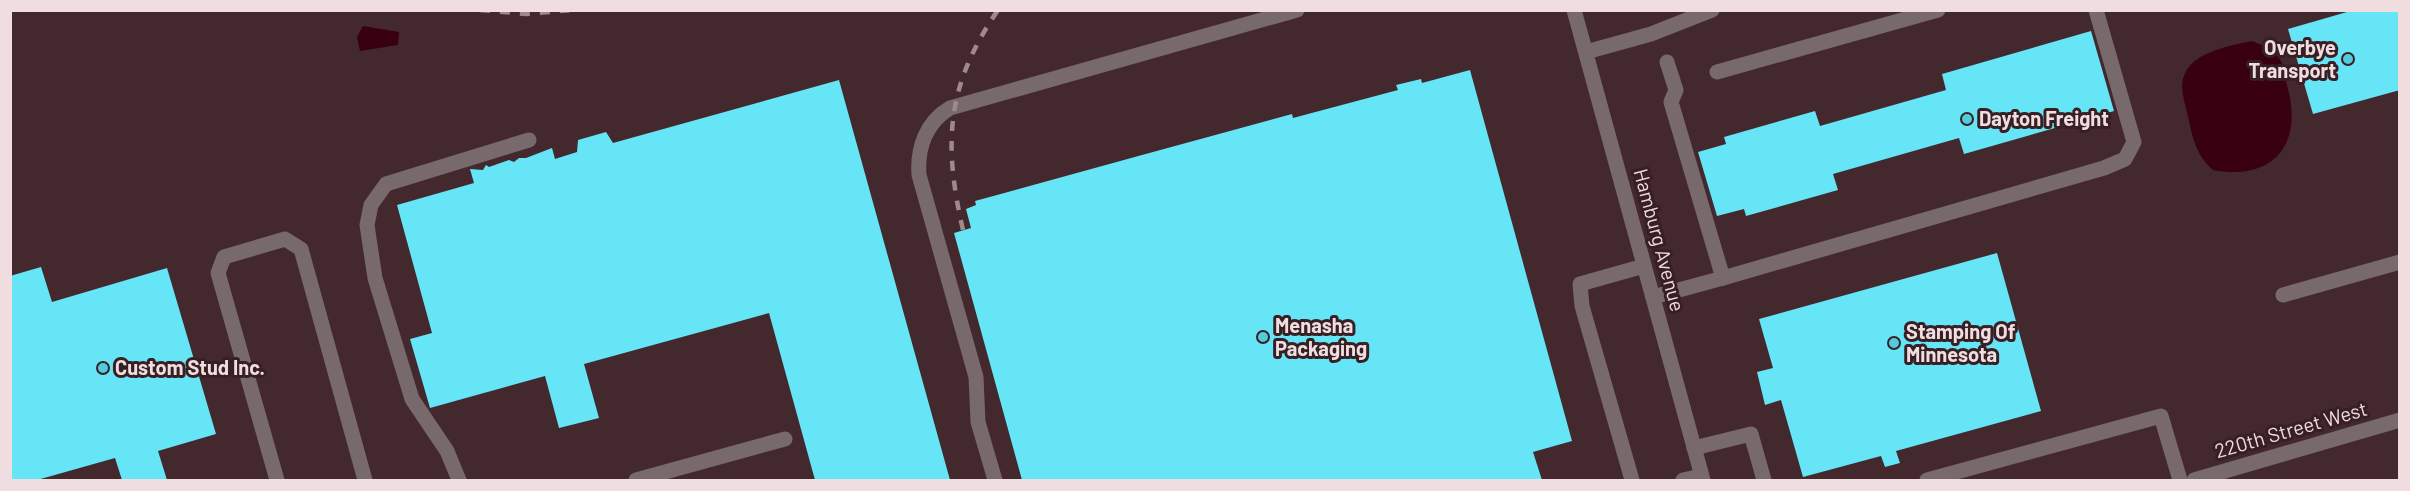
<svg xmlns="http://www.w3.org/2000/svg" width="2410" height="491" font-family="Barlow,sans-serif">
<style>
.water{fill:#390012}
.building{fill:#65e5f6}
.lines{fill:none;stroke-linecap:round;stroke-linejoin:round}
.minor{stroke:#786a6c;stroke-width:15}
.rail{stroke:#9f898d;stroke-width:4.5;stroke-dasharray:10 10;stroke-linecap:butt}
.poi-dot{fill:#53cbdb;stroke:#381f23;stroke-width:2}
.labels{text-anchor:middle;stroke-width:6;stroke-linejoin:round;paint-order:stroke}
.poi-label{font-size:20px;font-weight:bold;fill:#efdde0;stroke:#381f23;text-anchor:start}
.street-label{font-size:20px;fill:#efdde0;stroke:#381f23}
</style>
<rect width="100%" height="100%" fill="#43282d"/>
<!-- water -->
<g class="water">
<path d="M363 26 399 32 398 45 360 51 357 37Z"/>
<path d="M2252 41C2262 45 2272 49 2279 58 2285 65 2285 80 2288 89 2303 147 2271 181 2213 170 2196 155 2193 139 2188 117 2186 107 2182 96 2182 85 2184 53 2228 46 2252 41Z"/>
</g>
<!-- building -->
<g class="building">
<path d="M2354 10H2400V90L2313 114 2288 29Z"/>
<path d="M2091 31 2114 111 1964 154 1959 138 1833 174 1838 190 1746 216 1744 209 1717 216 1698 152 1726 144 1724 137 1815 111 1820 126 1946 90 1942 74Z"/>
<path d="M1470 70 1572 441 1533 452 1542 480H1022L954 233 971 228 966 209 976 205 975 201 1142 155 1292 114 1293 118 1398 90 1396 85 1421 79 1422 83Z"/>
<path d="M839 80 950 480H815L769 313 584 364 599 418 559 428 545 376 430 408 410 339 432 333 397 205 474 183 470 169 483 170 486 165 489 167 509 160 514 162 519 158H526L552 148 555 159 577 152 578 140 606 132 613 143Z"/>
<path d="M1997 253 2041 411 1896 451 1900 463 1885 467 1881 456 1803 477 1781 400 1765 405 1757 372 1773 368 1759 319Z"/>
<path d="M41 267 52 302 167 268 216 434 158 451 167 480H122L115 458 37 480H10V276Z"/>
</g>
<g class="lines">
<!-- minor -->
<g class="minor">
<path d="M1574 10 1703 480"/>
<path d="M1586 52 1651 34 1712 10"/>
<path d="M1717 72 1938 10"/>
<path d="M1723 278 2104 168 2125 159 2134 142 2096 10"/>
<path d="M2283 295 2400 262"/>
<path d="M1653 297 1723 278 1671 102 1676 90 1667 62"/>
<path d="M1694 448 1751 434 1764 480"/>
<path d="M277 480 218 273 224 257 285 239 301 249 365 480"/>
<path d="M459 480 447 451 412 399 375 278 367 225 371 205 386 184 529 140"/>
<path d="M636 480 785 439"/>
<path d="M995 480 978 422 976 377 919 175C917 148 926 122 950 108L1297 10"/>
<path d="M1632 480 1582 306 1580 284 1644 266"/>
<path d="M1683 480 1701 476"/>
<path d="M1927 480 2161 416 2180 480"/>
<path d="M2194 480 2400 420"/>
</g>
<!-- rail -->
<g class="rail">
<path d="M480 10 526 14 572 10"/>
<path d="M963 230C943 143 946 86 998 10"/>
</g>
</g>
<!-- markers -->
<g class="poi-dot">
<circle cx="2348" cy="59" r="6"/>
<circle cx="1967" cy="119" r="6"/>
<circle cx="1263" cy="337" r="6"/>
<circle cx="1894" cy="343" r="6"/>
<circle cx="103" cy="368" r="6"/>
</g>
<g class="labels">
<!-- poi labels -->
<g class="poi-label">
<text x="2336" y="55" text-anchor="end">Overbye<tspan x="2336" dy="23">Transport</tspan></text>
<text x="1979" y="126">Dayton Freight</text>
<text x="1275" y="333">Menasha<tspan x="1275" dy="23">Packaging</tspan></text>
<text x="1906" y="339">Stamping Of<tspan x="1906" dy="23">Minnesota</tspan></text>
<text x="115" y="375">Custom Stud Inc.</text>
</g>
<!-- street labels -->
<g class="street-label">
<text transform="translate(1659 240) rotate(75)" y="7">Hamburg Avenue</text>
<text transform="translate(2291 430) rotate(-16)" y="7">220th Street West</text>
</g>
</g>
<!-- border -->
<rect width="2410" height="491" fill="none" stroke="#efdde0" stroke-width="24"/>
</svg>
